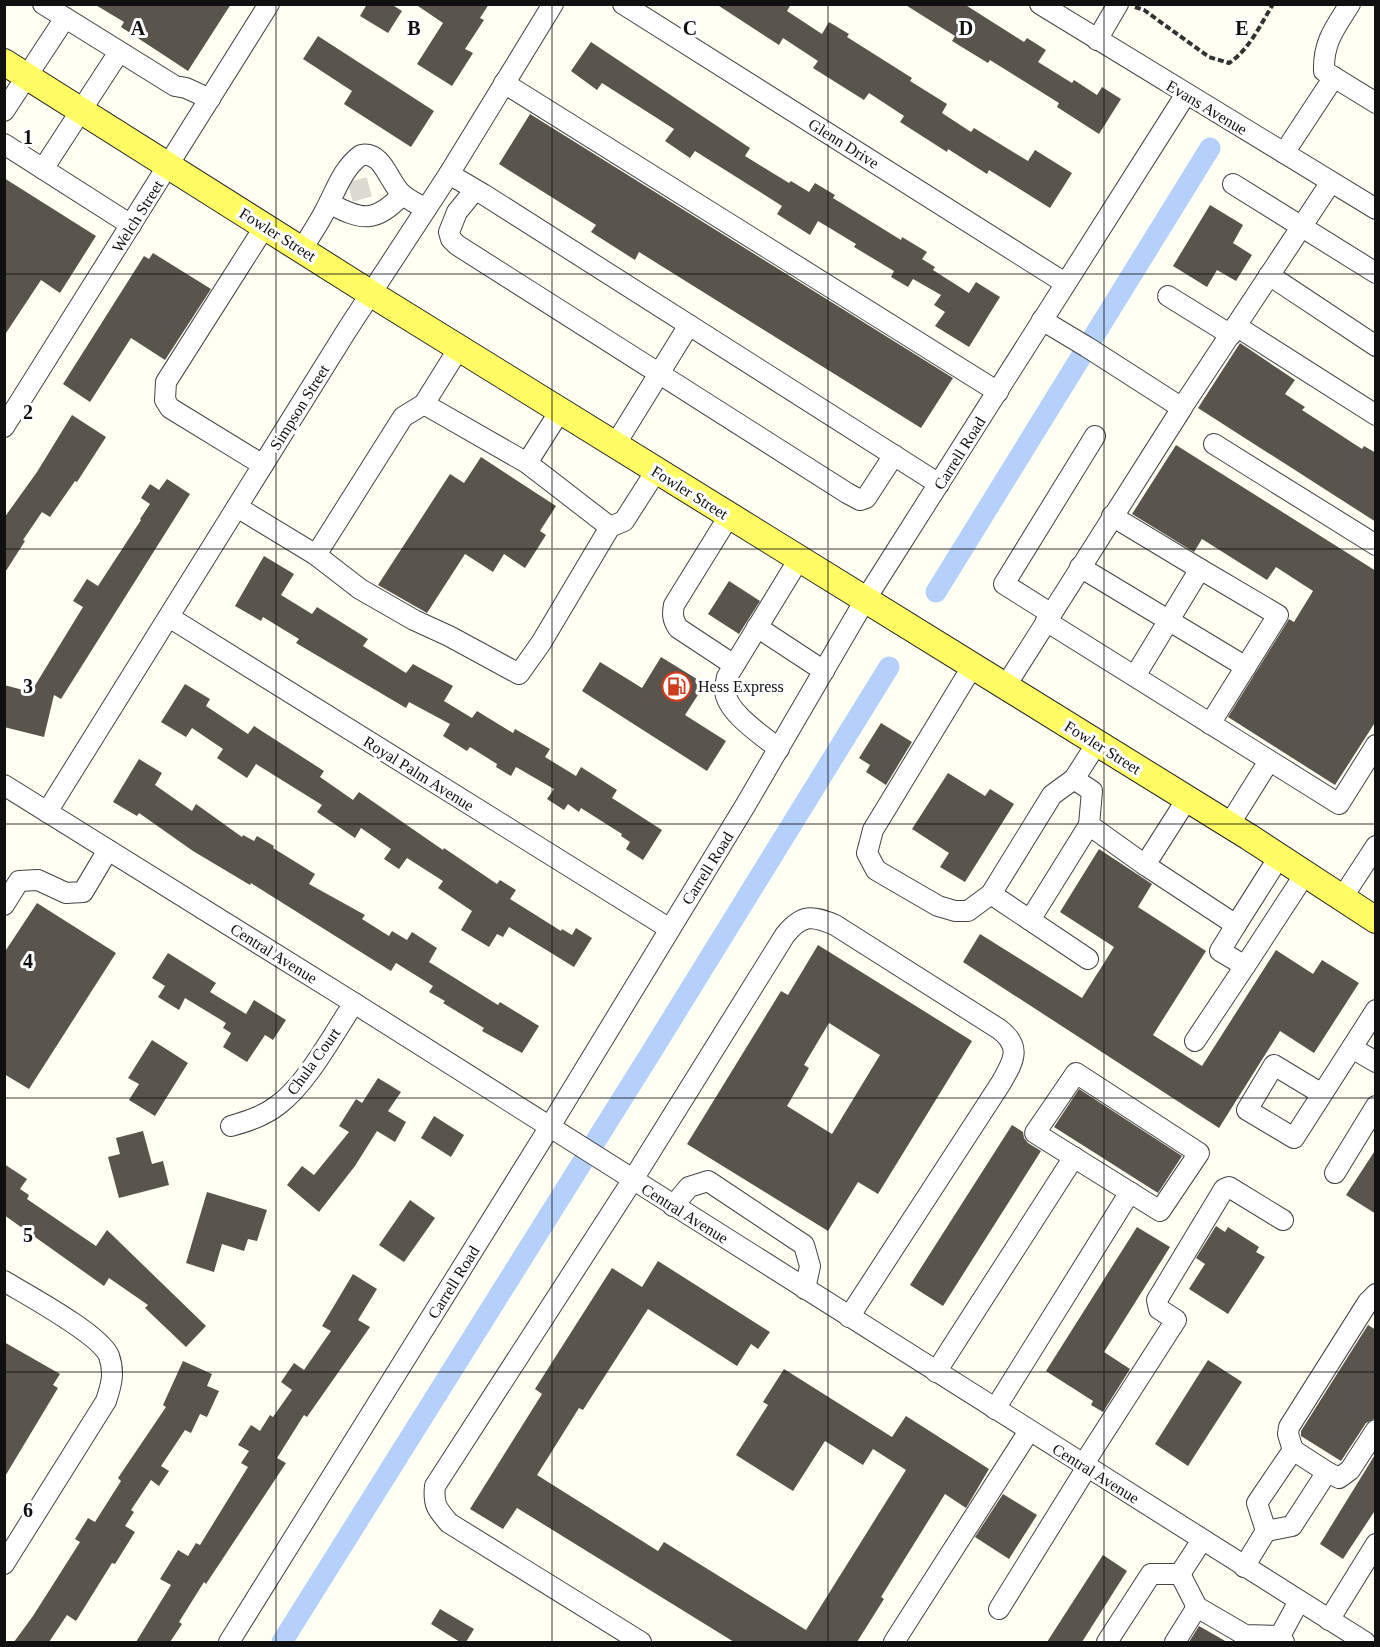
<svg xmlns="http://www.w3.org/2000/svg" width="1380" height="1647" font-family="Georgia,serif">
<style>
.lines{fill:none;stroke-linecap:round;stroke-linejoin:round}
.canal{stroke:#b4d0fb;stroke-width:21}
.building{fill:#5a554c;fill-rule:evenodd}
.minor-tunnel{stroke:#dbdbd2;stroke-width:20;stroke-dasharray:20 10;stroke-linecap:butt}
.minor-casing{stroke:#434343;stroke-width:22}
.major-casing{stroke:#212121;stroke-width:28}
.path{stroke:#323232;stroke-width:4;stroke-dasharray:6 3;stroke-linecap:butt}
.minor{stroke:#fff;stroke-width:20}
.major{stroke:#fffc64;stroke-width:26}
.grid{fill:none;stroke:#101010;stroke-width:1.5;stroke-opacity:0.55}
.labels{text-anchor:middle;stroke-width:6;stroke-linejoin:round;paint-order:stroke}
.street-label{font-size:16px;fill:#101010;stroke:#fff}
.poi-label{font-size:16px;fill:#101010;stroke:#fff;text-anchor:start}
.grid-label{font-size:20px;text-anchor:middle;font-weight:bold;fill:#101010;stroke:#fff;stroke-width:6;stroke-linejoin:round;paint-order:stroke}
</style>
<rect width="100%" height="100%" fill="#fffff4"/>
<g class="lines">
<!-- canal -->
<g class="canal">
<path d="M936 592 1210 148"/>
<path d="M282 1642 652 1051 889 667"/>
</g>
</g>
<!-- building -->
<g class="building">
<path d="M94 4H231L188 71 121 27 124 22Z"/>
<path d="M367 4H391L402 11 388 33 360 16Z"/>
<path d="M415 4H489L480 18 484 20 465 49 473 53 452 86 417 64 443 23Z"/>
<path d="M716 4H791L787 11 822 34 829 22 849 34 847 37 912 78 910 81 947 104 942 113 971 132 974 128 1028 161 1035 150 1072 173 1050 208 989 170 987 174 948 149 947 152 900 122 904 116 869 93 864 100 848 90 813 68 818 61 783 38 779 45Z"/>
<path d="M904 4H964L1024 42 1027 38 1046 50 1038 62 1072 83 1074 80 1097 95 1102 87 1121 99 1099 134 1057 107 1059 103 990 60 988 63 952 41 955 36Z"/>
<path d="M318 36 434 111 411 147 344 104 352 91 303 59Z"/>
<path d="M591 42 750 148 745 156 789 183 791 181 809 192 815 183 835 195 833 198 901 240 902 237 927 252 922 259 935 267 933 270 969 293 976 282 1000 297 969 347 935 326 945 312 934 305 941 295 913 279 908 287 891 277 894 271 854 247 856 244 818 221 810 235 777 214 782 206 695 151 690 158 665 141 674 129 602 83 597 90 571 71Z"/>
<path d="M530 114 953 378 921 428 639 252 635 260 591 232 596 225 499 164Z"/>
<path d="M4 178 96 236 60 293 41 280 4 336Z"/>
<path d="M1210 205 1243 225 1233 243 1252 255 1236 281 1217 270 1207 287 1173 266Z"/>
<path d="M153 253 211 289 165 360 131 338 90 402 63 384 144 256 149 259Z"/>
<path d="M1240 343 1295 380 1285 394 1305 407 1302 410 1362 449 1364 446 1376 453V522L1198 408Z"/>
<path d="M72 415 106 437 77 482 75 481 50 517 42 512 23 540 25 541 4 574V518L37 472Z"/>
<path d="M1176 445 1376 571V721L1335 785 1228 717 1289 619 1294 622 1313 591 1276 567 1267 580 1202 539 1194 552 1132 514Z"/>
<path d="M481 457 556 506 540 531 546 535 525 568 504 554 493 572 465 554 427 613 378 585 450 474 464 483Z"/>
<path d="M167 479 190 494 61 699 54 695 44 737 4 727V685L31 692 83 607 73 601 87 579 98 586 141 520 140 519 150 504 141 498 150 484 159 490Z"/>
<path d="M264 556 294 574 281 595 312 614 317 607 368 639 363 646 406 673 413 664 453 686 444 701 472 718 477 711 513 733 515 729 550 749 545 757 576 776 581 767 617 790 612 798 662 830 643 860 626 849 630 842 621 836 622 834 581 808 579 812 568 804 564 810 547 799 554 789 516 767 511 776 496 767 497 764 470 747 467 751 443 736 450 724 409 702 406 708 296 643 299 639 263 617 261 621 235 606Z"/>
<path d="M729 581 760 601 739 634 708 614Z"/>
<path d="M661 657 705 684 685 715 726 741 707 771 582 691 600 662 642 688Z"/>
<path d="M185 684 210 699 206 706 248 734 254 726 324 771 320 777 353 800 359 792 443 850 444 848 497 884 500 880 516 890 510 899 534 914 561 931 562 929 572 935 576 928 592 938 574 967 509 927 503 937 497 934 489 947 461 930 472 911 438 888 443 881 407 858 399 869 384 859 391 849 361 828 355 838 317 812 322 805 256 764 247 778 217 758 223 749 192 728 186 737 161 722Z"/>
<path d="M881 723 912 742 886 785 866 772 870 765 859 758Z"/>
<path d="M139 759 162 773 155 785 192 811 196 804 242 837 243 835 254 841 257 836 274 846 273 848 315 874 309 884 365 915 362 919 389 936 392 931 407 940 412 932 437 948 429 962 498 1005 500 1002 539 1026 522 1053 482 1031 484 1028 443 1003 445 1001 429 992 433 986 396 963 391 971 251 883 250 885 193 851 139 813 137 816 113 802Z"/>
<path d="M948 773 985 796 990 789 1014 804 965 882 940 867 949 853 912 829Z"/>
<path d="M1099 849 1152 884 1138 907 1206 951 1153 1035 1202 1066 1276 950 1313 974 1322 960 1359 983 1314 1053 1280 1031 1219 1128 963 962 980 934 1082 998 1114 947 1060 912Z"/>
<path d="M37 903 116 953 29 1089 4 1074V953Z"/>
<path d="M818 945 972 1041 878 1194 858 1182 828 1231 687 1144 781 991 788 995ZM829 1023 880 1055 832 1134 787 1106 809 1068 804 1065Z"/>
<path d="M168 953 216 983 210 992 246 1014 254 1000 286 1020 273 1040 265 1035 247 1062 223 1047 231 1033 223 1028 226 1023 185 998 179 1010 158 997 165 986 152 978Z"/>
<path d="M152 1040 188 1063 155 1116 129 1100 139 1084 128 1078Z"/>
<path d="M378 1078 401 1092 388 1111 406 1122 395 1142 377 1131 355 1166 319 1212 287 1185 302 1166 314 1175 349 1132 339 1126 356 1099 362 1103Z"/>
<path d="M1079 1089 1182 1156 1158 1193 1054 1127Z"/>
<path d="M434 1116 464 1135 451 1157 421 1138Z"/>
<path d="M1012 1125 1023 1132 1024 1138 1028 1143 1041 1151 943 1306 910 1285Z"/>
<path d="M143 1131 152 1164 163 1161 169 1185 119 1198 108 1157 120 1154 116 1138Z"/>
<path d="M1376 1149V1214L1346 1195Z"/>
<path d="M4 1164 27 1179 20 1189 29 1195 27 1199 96 1246 107 1230 206 1326 186 1347 145 1308 148 1305 109 1278 104 1286 4 1215Z"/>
<path d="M207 1192 267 1210 257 1241 248 1239 244 1251 222 1244 214 1272 186 1263Z"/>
<path d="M410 1200 435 1218 404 1262 379 1245Z"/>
<path d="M1216 1226 1225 1232 1228 1227 1259 1247 1256 1252 1265 1257 1228 1314 1189 1289 1205 1264 1196 1258Z"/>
<path d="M1137 1227 1170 1247 1104 1352 1130 1369 1103 1412 1091 1405 1093 1401 1046 1371Z"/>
<path d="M658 1261 770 1332 758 1349 751 1344 737 1366 648 1309 583 1410 579 1408 537 1475 658 1551 664 1542 806 1630 906 1470 873 1449 863 1465 825 1441 793 1491 736 1455 768 1405 763 1402 784 1369 892 1437 906 1416 989 1469 966 1508 945 1494 881 1597 884 1599 857 1642H734L517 1508 503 1529 470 1509 542 1394 535 1389 612 1268 642 1287Z"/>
<path d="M353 1274 377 1289 358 1320 370 1327 307 1417 304 1415 277 1458 286 1463 206 1584 204 1582 179 1622 182 1624 170 1642H136L171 1585 160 1579 178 1550 188 1556 196 1543 200 1545 248 1467 241 1463 249 1451 238 1445 251 1425 260 1431 270 1415 273 1417 292 1390 281 1382 294 1363 304 1370 331 1331 322 1326Z"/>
<path d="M1368 1325 1376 1330V1418L1366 1423 1341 1461 1301 1436V1431Z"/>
<path d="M4 1342 60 1374 53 1385 58 1388 4 1478Z"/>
<path d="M1208 1360 1242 1382 1188 1466 1155 1444Z"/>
<path d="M183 1361 212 1374 207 1386 219 1391 207 1417 200 1414 191 1433 185 1430 161 1466 169 1471 159 1486 151 1480 131 1510 134 1512 125 1526 135 1532 115 1564 112 1563 76 1621 67 1615 49 1642H14L33 1616 80 1542 75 1539 88 1518 95 1522 121 1481 118 1478 166 1407 163 1405Z"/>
<path d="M1376 1453V1509L1343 1559 1320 1544Z"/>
<path d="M1003 1494 1037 1515 1009 1559 975 1537Z"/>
<path d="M1103 1555 1127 1571 1082 1642H1047Z"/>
<path d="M440 1609 474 1629 466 1642H460L431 1624Z"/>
<path d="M1199 1626 1227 1642H1189Z"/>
</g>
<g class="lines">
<!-- minor-tunnel -->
<path class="minor-tunnel" d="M350 192 376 185"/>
<defs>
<g id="minor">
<path d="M43 4 175 86 186 88 210 99"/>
<path d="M623 4 1065 283"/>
<path d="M1040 4 1376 209"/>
<path d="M1350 4C1335 28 1323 42 1324 71L1376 103"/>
<path d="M1097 40 1118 4"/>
<path d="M504 83 998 392"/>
<path d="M4 111 65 18"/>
<path d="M4 144 131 225"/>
<path d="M1284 153 1334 77"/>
<path d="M43 169 119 52"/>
<path d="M449 174 483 194 939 484"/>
<path d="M1233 184 1376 273"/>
<path d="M475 190 457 212 449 232 451 239 457 245 847 493 860 500 866 498 894 455"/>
<path d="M329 203C362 221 375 223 402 195"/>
<path d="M302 249C310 236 319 223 326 209 336 190 343 168 361 155 383 151 388 181 401 193 408 200 418 204 426 209"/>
<path d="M1269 275 1376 346"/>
<path d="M1168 296 1231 335"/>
<path d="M1236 326 1376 415"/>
<path d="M424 404 527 463 610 527 624 521 656 471"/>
<path d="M1181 409 1331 182"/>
<path d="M4 427 269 4"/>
<path d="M1214 444 1376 545"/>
<path d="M615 445 689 325"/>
<path d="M527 463 560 411"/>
<path d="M263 465 170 408 165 400 166 382 265 226"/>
<path d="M237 507 316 555 403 417 424 404 459 348"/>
<path d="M729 516 674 605C672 615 673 620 678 628L734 665"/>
<path d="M1112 516 1200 569"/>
<path d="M316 555 360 589 414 620 449 636 519 674 541 643 610 527"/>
<path d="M1080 567 1246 667"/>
<path d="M1050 613 1004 584 1095 436"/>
<path d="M169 617 670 929"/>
<path d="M1046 621 1339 804 1376 745"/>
<path d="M757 627 824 671"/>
<path d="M972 667 873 830 867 853 876 870 938 906 955 911H968L991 894 1052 795 1074 779 1097 743"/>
<path d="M1135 676 1200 569 1278 615 1210 724"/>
<path d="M1005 687 1182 408 1087 347 1042 320"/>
<path d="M779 749C762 735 727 713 725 691 725 686 726 681 727 677L799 559"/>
<path d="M1074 779 1092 791 1089 825 1145 865 1187 799"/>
<path d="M4 785 354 1003 1365 1642"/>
<path d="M47 812 347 330 449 174 553 4"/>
<path d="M1229 825 1269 761"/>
<path d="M1145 865 1236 925 1220 951 1245 966 1195 1041"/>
<path d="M991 894 1088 959"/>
<path d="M1342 898 1376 846"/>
<path d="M4 905 19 881 38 880 66 893 83 892 108 850"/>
<path d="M1030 920 1089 825"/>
<path d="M1236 925 1279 857"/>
<path d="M1245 966 1305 874"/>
<path d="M1352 1048 1376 1062"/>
<path d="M1076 1073 1199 1153 1160 1211 1035 1133Z"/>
<path d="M1322 1094 1274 1065 1247 1110 1294 1138 1376 1010"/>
<path d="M231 1126C248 1121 264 1116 278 1105 307 1084 334 1033 354 1003"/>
<path d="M1335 1173 1376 1106"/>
<path d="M673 1206 689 1187 708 1181 804 1245 810 1266 805 1289"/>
<path d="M4 1281C27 1295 100 1334 109 1356 115 1373 111 1386 106 1401L4 1564"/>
<path d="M936 1372 1074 1157"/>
<path d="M995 1409 1130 1192"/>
<path d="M1293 1450 1327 1472"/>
<path d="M1083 1465 1176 1320 1159 1309 1157 1300 1224 1189 1229 1187 1283 1220"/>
<path d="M1266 1531 1257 1503 1293 1450 1288 1434 1289 1427 1368 1302 1376 1294"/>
<path d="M1244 1567 1266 1531 1292 1526 1327 1472 1339 1478 1350 1470 1376 1430"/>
<path d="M1180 1574 1197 1607 1245 1635 1280 1636"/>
<path d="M999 1609 1087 1467"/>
<path d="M1329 1620 1376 1544"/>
<path d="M229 1642 549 1128 745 806 865 600 1186 94"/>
<path d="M641 1642 449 1523C437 1509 433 1505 435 1486L632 1181 785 935C802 914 812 915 835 925L999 1029C1023 1047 1013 1062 1001 1083L849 1317"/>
<path d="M894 1642 1029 1431"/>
<path d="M1107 1642 1151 1574H1180L1202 1540"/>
<path d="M1175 1642 1197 1607"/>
<path d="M1284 1642 1280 1636 1299 1601"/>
</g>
<path id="major" d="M4 62 370 293 1249 837 1376 920"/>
</defs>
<!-- minor casing -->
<use href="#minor" class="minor-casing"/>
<!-- major casing -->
<use href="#major" class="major-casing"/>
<!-- path -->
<path class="path" d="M1135 7 1144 10 1209 57 1229 63C1249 50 1261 24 1273 4"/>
<!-- minor -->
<use href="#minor" class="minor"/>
<!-- major -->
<use href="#major" class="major"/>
</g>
<!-- grid -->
<path class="grid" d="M276 4V1642M552 4V1642M828 4V1642M1104 4V1642M4 274H1376M4 549H1376M4 824H1376M4 1098H1376M4 1372H1376"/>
<!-- icons -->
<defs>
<symbol id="fuel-ring" viewBox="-11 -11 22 22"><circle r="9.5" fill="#fff" stroke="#cd3c1c" stroke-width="1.5"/><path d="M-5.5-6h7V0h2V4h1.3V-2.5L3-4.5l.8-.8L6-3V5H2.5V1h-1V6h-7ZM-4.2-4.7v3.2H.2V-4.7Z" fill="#cd3c1c"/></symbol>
</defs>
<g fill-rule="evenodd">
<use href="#fuel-ring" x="660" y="670" width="33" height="33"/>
</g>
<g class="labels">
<!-- street labels -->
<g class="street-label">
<text transform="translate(1207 107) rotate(31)" y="6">Evans Avenue</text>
<text transform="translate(844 143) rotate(32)" y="6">Glenn Drive</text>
<text transform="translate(137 216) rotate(-58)" y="6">Welch Street</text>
<text transform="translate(278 234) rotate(32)" y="6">Fowler Street</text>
<text transform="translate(299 407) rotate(-58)" y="6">Simpson Street</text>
<text transform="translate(959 453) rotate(-58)" y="6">Carrell Road</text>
<text transform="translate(690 492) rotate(32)" y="6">Fowler Street</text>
<text transform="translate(1103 747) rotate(32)" y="6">Fowler Street</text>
<text transform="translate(419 773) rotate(32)" y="6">Royal Palm Avenue</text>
<text transform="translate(707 868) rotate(-58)" y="6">Carrell Road</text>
<text transform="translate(274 953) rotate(32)" y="6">Central Avenue</text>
<text transform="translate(313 1061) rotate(-54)" y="6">Chula Court</text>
<text transform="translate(685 1213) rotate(32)" y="6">Central Avenue</text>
<text transform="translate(453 1282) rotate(-58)" y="6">Carrell Road</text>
<text transform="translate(1096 1473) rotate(32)" y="6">Central Avenue</text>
</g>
<!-- poi labels -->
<g class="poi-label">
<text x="698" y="692">Hess Express</text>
</g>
</g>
<g class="grid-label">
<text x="138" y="35">A</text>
<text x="414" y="35">B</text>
<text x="690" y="35">C</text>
<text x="966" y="35">D</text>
<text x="1242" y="35">E</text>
<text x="28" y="144">1</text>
<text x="28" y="419">2</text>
<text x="28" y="693">3</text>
<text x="28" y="968">4</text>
<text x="28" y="1242">5</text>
<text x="28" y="1517">6</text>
</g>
<!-- border -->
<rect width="1380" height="1647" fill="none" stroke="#101010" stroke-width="12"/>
</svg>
